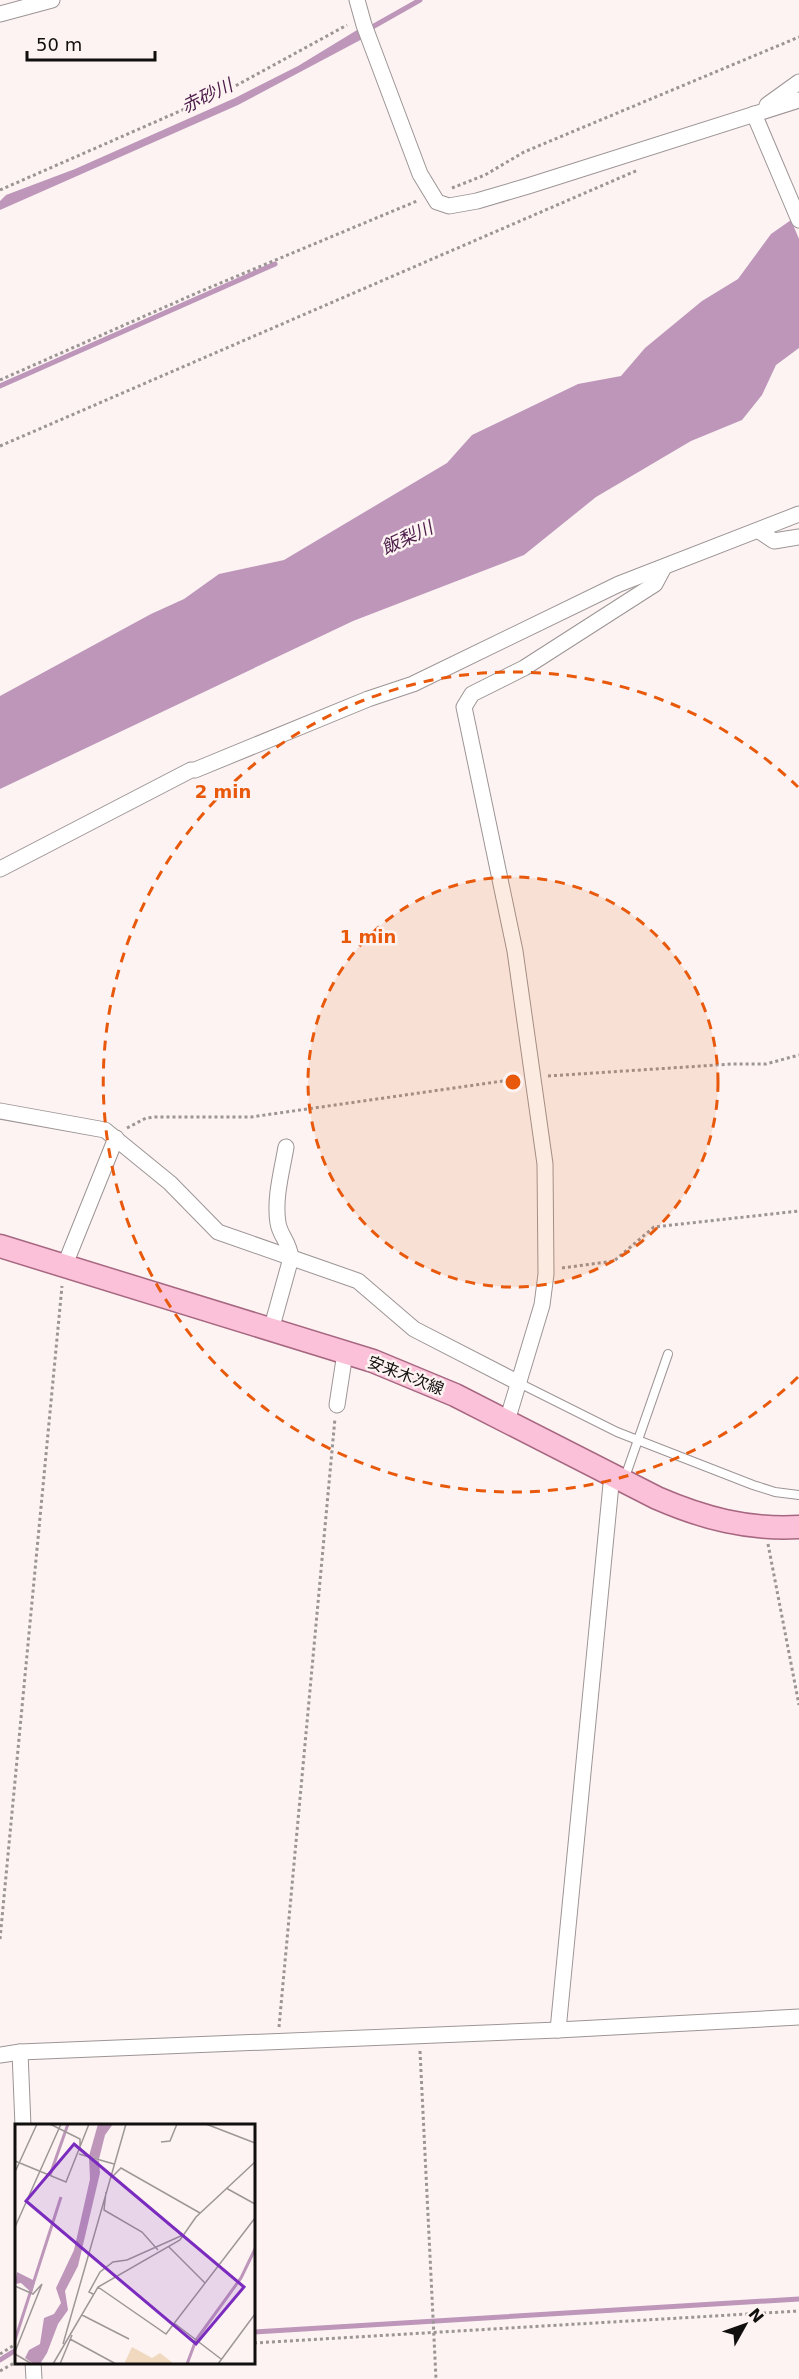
<svg xmlns="http://www.w3.org/2000/svg" width="799" height="2379" font-family="'DejaVu Sans','Noto Sans JP',sans-serif">
<style>
.water{fill:#bd96ba}
.lines{fill:none;stroke-linecap:round;stroke-linejoin:round}
.stream{stroke:#bd96ba;stroke-width:5}
.service-casing{stroke:#9d9595;stroke-width:10}
.minor-casing{stroke:#9d9595;stroke-width:17}
.primary-casing{stroke:#a76780;stroke-width:25}
.path{stroke:#9c9595;stroke-width:3;stroke-dasharray:3 3;stroke-linecap:butt}
.service{stroke:#fff;stroke-width:8}
.minor{stroke:#fff;stroke-width:15}
.primary{stroke:#fbc1d8;stroke-width:22}
.ring{fill:none;stroke:#e8590c;stroke-width:3;stroke-dasharray:10 8}
.labels{text-anchor:middle;stroke-width:5;stroke-linejoin:round;paint-order:stroke}
.street-label{font-size:16px;fill:#110e0e;stroke:#fcf3f2}
.water-label{font-size:18px;font-style:italic;fill:#4c1c4a;stroke:#fcf3f2}
.inset-river{fill:none;stroke:#bd96ba;stroke-width:3}
.inset-road{fill:none;stroke:#9e9797;stroke-width:1.5}
.view{fill:#7b2cbf;fill-opacity:0.15;stroke:#7b2cbf;stroke-width:3}
.inset-edge{fill:none;stroke:#110e0e;stroke-width:3}
.centre{fill:#e8590c;stroke:#fcf3f2;stroke-width:3}
.ring-label{font-size:18px;text-anchor:middle;font-weight:bold;fill:#e8590c;stroke:#fcf3f2;stroke-width:5;stroke-linejoin:round;paint-order:stroke}
</style>
<rect width="100%" height="100%" fill="#fcf3f2"/>
<!-- water -->
<g class="water">
<path d="M362 27 366 37 238 105 0 210V201L6 195 75 169 235 98 298 66Z"/>
<path d="M791 220 799 239V348L776 365 762 395 742 420 691 441 596 497 524 555 353 621 0 789V696L151 614 184 599 219 574 284 560 447 463 472 435 578 384 621 376 645 348 702 301 738 279 771 234Z"/>
</g>
<g class="lines">
<!-- stream -->
<g class="stream">
<path d="M367 30 420 0"/>
<path d="M0 386 275 264"/>
<path d="M254 2332 799 2299"/>
<path d="M0 2360 16 2350"/>
</g>
<defs>
<g id="service">
<path d="M519 1383 617 1432 753 1485 775 1492 799 1495"/>
<path d="M624 1480 668 1354"/>
</g>
<g id="minor">
<path d="M357 0 364 25 420 174 437 202 449 206 477 201 528 186 799 100"/>
<path d="M0 14 52 0"/>
<path d="M767 105 799 82"/>
<path d="M754 114 799 220"/>
<path d="M759 531 774 541 799 537"/>
<path d="M0 869 191 770H195L368 699 413 684 619 584 799 514"/>
<path d="M0 1111 105 1130 170 1183 218 1232 358 1281 414 1329 519 1383"/>
<path d="M64 1267 116 1138"/>
<path d="M271 1330 291 1258C289 1241 280 1236 278 1223 274 1198 282 1171 286 1147"/>
<path d="M337 1405 345 1353"/>
<path d="M507 1421 542 1305 546 1274 545 1164 515 951 464 707 472 694 524 668 655 584 663 569"/>
<path d="M558 2030 612 1474"/>
<path d="M20 2052 23 2126"/>
<path d="M0 2055 20 2052 558 2030 799 2017"/>
<path d="M33 2362 34 2379"/>
</g>
<path id="primary" d="M0 1246 373 1361 455 1395 657 1498C703 1518 748 1530 799 1527"/>
</defs>
<!-- service casing -->
<use href="#service" class="service-casing"/>
<!-- minor casing -->
<use href="#minor" class="minor-casing"/>
<!-- primary casing -->
<use href="#primary" class="primary-casing"/>
<!-- path -->
<g class="path">
<path d="M452 188 485 175 524 152 799 37"/>
<path d="M0 190 228 90 347 25"/>
<path d="M0 380 199 292 417 201"/>
<path d="M0 446 638 170"/>
<path d="M548 1076 732 1064H766L799 1055"/>
<path d="M127 1128 146 1118 155 1117H251L517 1079"/>
<path d="M562 1268 614 1261 654 1227 799 1211"/>
<path d="M768 1544 799 1705"/>
<path d="M0 1939 62 1286"/>
<path d="M279 2027 335 1418"/>
<path d="M420 2051 436 2379"/>
<path d="M254 2343 799 2311"/>
<path d="M0 2354 16 2344"/>
<path d="M0 2371 16 2362"/>
</g>
<!-- service -->
<use href="#service" class="service"/>
<!-- minor -->
<use href="#minor" class="minor"/>
<!-- primary -->
<use href="#primary" class="primary"/>
</g>
<!-- distance rings -->
<circle cx="513" cy="1082" r="205" fill="#e8590c" fill-opacity=".12"/>
<g class="ring">
<circle cx="513" cy="1082" r="205"/>
<path d="M798 1377A410 410 0 1 1 798 787"/>
</g>
<g class="labels">
<!-- street labels -->
<g class="street-label">
<text transform="translate(406 1375) rotate(21)" y="6">安来木次線</text>
</g>
<!-- water labels -->
<g class="water-label">
<text transform="translate(207 96) rotate(-26)" y="6">赤砂川</text>
<text transform="translate(407 538) rotate(-25)" y="6">飯梨川</text>
</g>
</g>
<!-- overview -->
<g transform="translate(15 2124)">
<rect width="240" height="240" fill="#fcf3f2"/>
<path d="M117 223 137 234 145 229 159 240H109Z" fill="#f0d9bf"/>
<path d="M83 0H98L90 11 84 35 74 32ZM74 33 84 37 85 49 63 142 50 167 53 186 43 200 32 229 25 240H19L10 234 14 226 25 220 29 194 39 190 46 179 41 164 59 126 75 55ZM2 148 20 157 17 169 6 159 0 160Z" fill="#bd96ba"/>
<path class="inset-river" d="M35 51 53 0M0 216 46 73M172 240 181 216 226 154 240 125"/>
<path class="inset-road" d="M35 0 65 15V25M191 0 240 19M146 18 155 17 162 0M64 30 99 40M0 37 51 58 74 0M0 48 22 0M96 54 106 44 185 89M211 64 240 80M91 68 89 86 127 108 143 126M0 103 46 0M153 122 190 159M0 162 18 170 27 160 0 228M83 163 151 210 240 94M78 170 74 168 85 148 98 138 112 136 168 111M67 191 114 215M159 199 206 235M55 215 101 240M48 220 111 0M0 230 17 240M38 240 83 163 165 116 181 93 240 38M45 240 57 211M203 240 240 190"/>
<path class="view" d="M59 20 229 163 181 220 11 77Z"/>
<rect width="240" height="240" class="inset-edge"/>
</g>
<circle cx="513" cy="1082" r="9" class="centre"/>
<g class="ring-label">
<text x="223" y="798">2 min</text>
<text x="368" y="943">1 min</text>
</g>
<!-- north arrow -->
<g transform="translate(745 2325) rotate(50)" stroke="#fcf3f2" stroke-width="4.5" paint-order="stroke">
<path d="M0-4.5L10 22L0 15L-10 22Z" fill="#110e0e"/>
<text y="-9" font-size="16" font-weight="bold" text-anchor="middle" fill="#110e0e">N</text>
</g>
<!-- scale -->
<path d="M27 51v9h128v-9" fill="none" stroke="#110e0e" stroke-width="3"/>
<text x="36" y="51" font-size="18" fill="#110e0e" stroke="#fcf3f2" stroke-width="4.5" paint-order="stroke">50 m</text>
</svg>
